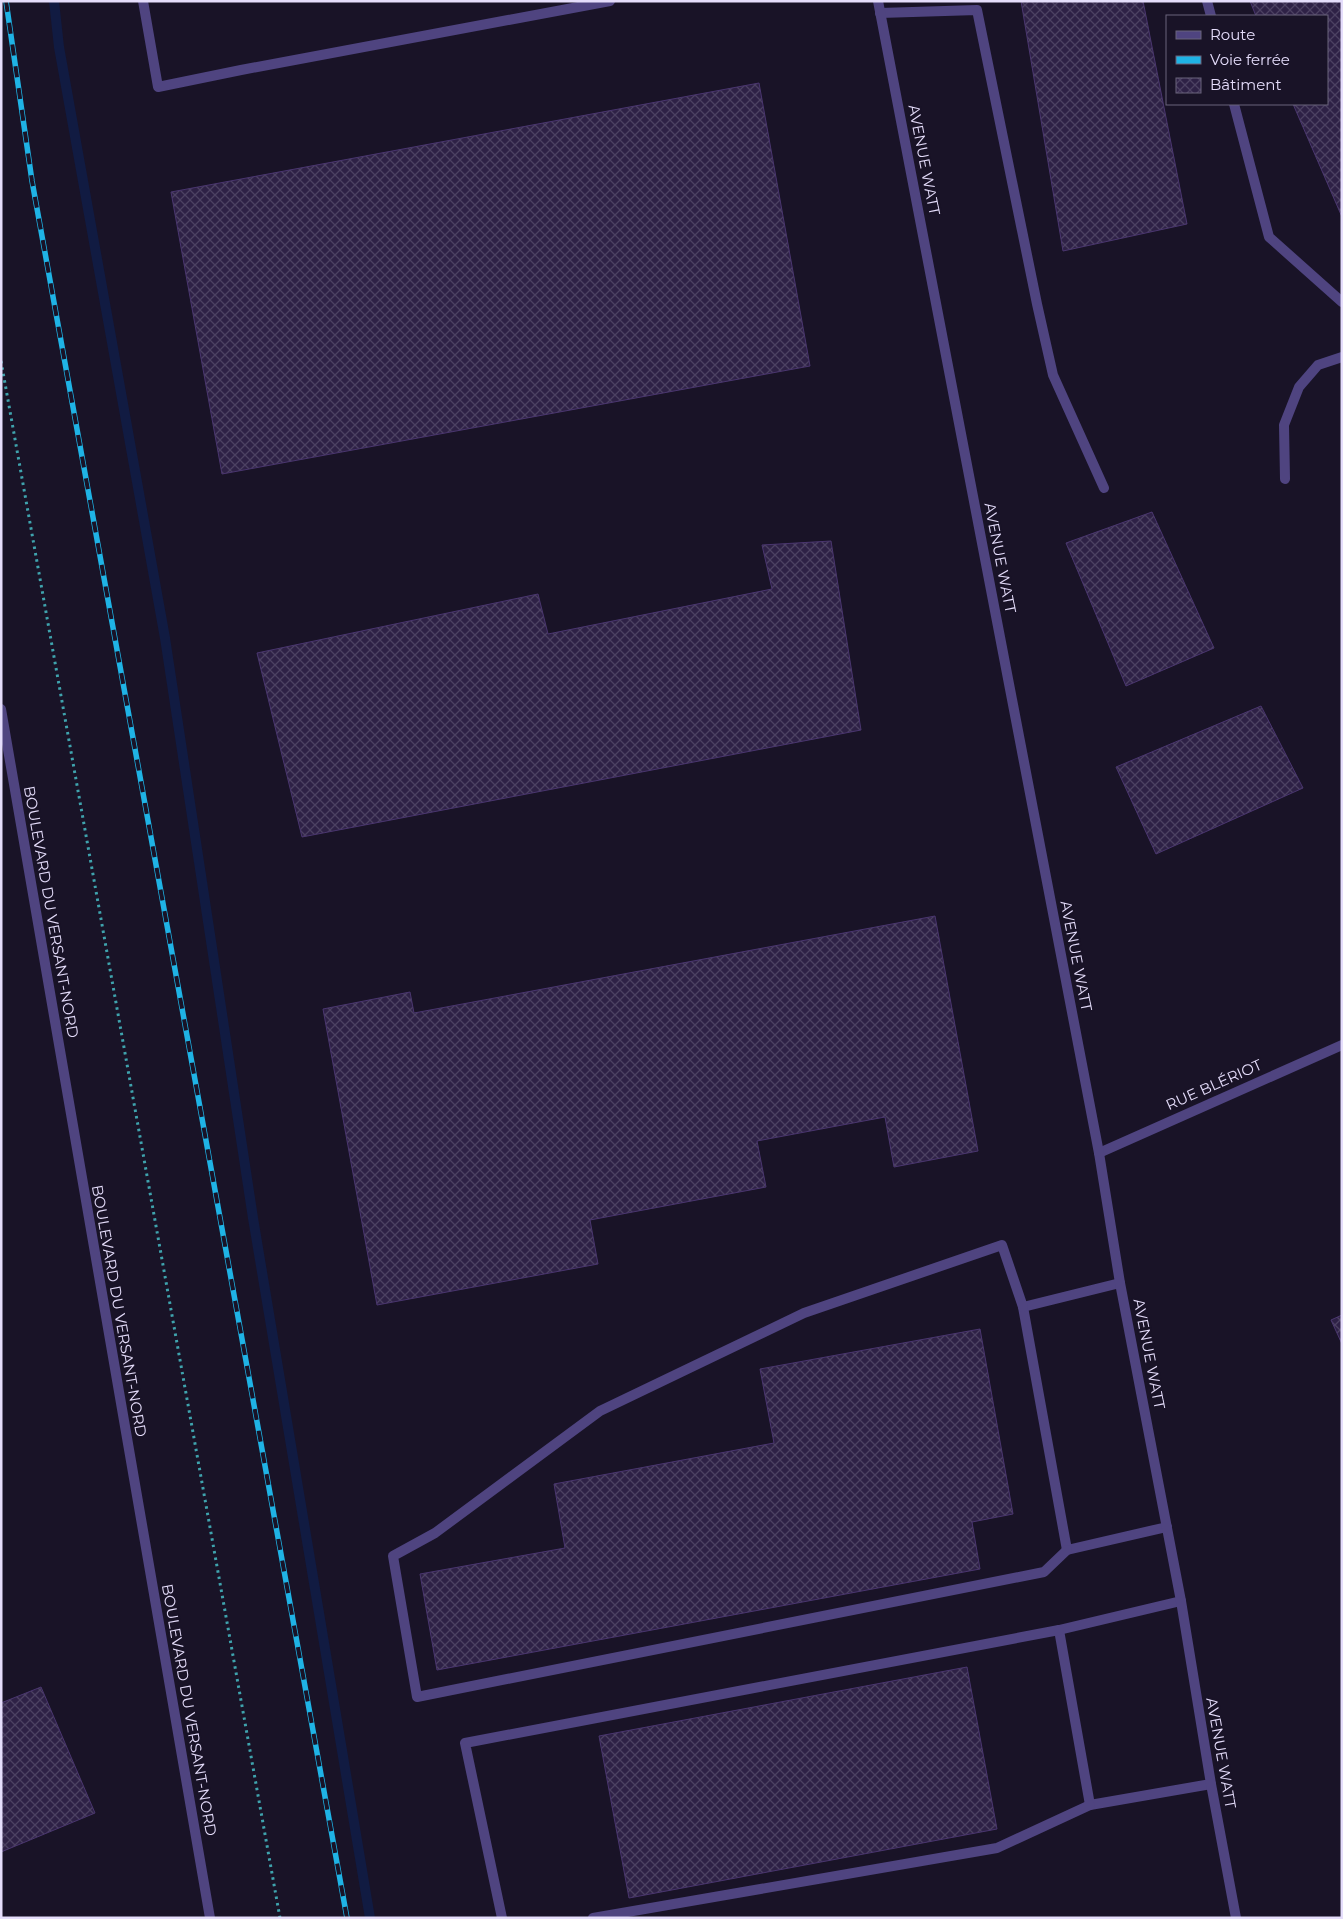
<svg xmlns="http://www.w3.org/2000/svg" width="1343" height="1919" font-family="Montserrat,sans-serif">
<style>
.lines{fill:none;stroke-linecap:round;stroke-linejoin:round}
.stream{stroke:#111b42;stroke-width:10}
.building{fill:url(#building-cross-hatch);stroke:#4a366f}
.path{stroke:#3fa3ad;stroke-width:3;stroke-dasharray:2.5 4;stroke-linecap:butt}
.service{stroke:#4f4480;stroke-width:10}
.minor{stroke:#4f4480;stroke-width:10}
.tertiary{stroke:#4f4480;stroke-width:10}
.rail-casing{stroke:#1fb3e5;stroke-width:5.5}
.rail{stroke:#191327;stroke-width:4;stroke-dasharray:11;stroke-linecap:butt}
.labels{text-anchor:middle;stroke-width:4;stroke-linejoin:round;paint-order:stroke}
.street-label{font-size:15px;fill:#e5ddfb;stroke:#191327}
</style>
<defs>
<pattern id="building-cross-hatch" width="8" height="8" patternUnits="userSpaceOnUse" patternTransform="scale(1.25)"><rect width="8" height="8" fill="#2e2146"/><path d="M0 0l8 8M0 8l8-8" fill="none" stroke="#4c4162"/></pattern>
</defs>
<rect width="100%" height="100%" fill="#191327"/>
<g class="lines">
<!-- stream -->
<path class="stream" d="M54 1 59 47 165 638 253 1218 370 1918"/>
</g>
<!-- building -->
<g class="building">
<path d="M1021 1H1143L1187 224 1063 251Z"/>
<path d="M1250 1H1342V217L1293 104H1327V16H1256Z"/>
<path d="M759 83 810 366 222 474 171 192Z"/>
<path d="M1152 512 1214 648 1126 686 1066 543Z"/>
<path d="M831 541 861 730 302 837 257 653 538 594 548 634 772 589 762 545Z"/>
<path d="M1261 706 1303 788 1156 854 1116 767Z"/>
<path d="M935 916 978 1151 894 1167 885 1117 757 1141 766 1187 590 1220 598 1264 377 1305 323 1009 410 992 414 1013Z"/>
<path d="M1342 1315V1344L1331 1320Z"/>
<path d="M980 1329 1013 1514 972 1522 980 1569 437 1670 420 1574 565 1548 554 1484 774 1443 760 1369Z"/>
<path d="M967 1667 997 1829 629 1898 599 1736Z"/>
<path d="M41 1687 95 1813 1 1852V1703Z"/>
</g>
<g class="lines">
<!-- path -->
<path class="path" d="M1 361 280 1918"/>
<!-- service -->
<g class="service">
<path d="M143 1 158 87 241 70 610 1"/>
<path d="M1207 1 1211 16"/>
<path d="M880 13 977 10 1037 304 1053 375 1104 488"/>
<path d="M1234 104 1269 237 1342 302"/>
<path d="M1285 479 1284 425 1299 387 1318 365 1342 357"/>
<path d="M1120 1283 1023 1307 1067 1550 1167 1527"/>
<path d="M1023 1307 1002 1245 804 1313 600 1411 435 1533 393 1556 417 1697 1044 1572 1067 1550"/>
<path d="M1181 1601 1059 1630 1090 1805 1211 1784"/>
<path d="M502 1918 465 1743 1059 1630"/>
<path d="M593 1918 997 1848 1090 1805"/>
</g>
<!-- minor -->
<path class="minor" d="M1099 1153 1342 1045"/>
<!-- tertiary -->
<g class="tertiary">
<path d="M878 1 1099 1153 1120 1283 1181 1601 1211 1784 1236 1918"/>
<path d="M1 709 210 1918"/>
</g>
<defs>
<path id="rail" d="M6 1 32 181 347 1918"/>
</defs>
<!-- rail casing -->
<use href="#rail" class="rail-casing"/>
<!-- rail -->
<use href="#rail" class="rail"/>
</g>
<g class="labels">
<!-- street labels -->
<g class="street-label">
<text transform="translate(924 160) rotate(79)" y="5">AVENUE WATT</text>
<text transform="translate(1000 558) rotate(79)" y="5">AVENUE WATT</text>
<text transform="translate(51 912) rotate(80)" y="5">BOULEVARD DU VERSANT-NORD</text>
<text transform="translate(1076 956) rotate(79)" y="5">AVENUE WATT</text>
<text transform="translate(1214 1085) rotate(-24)" y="5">RUE BLÉRIOT</text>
<text transform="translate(119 1311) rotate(80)" y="5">BOULEVARD DU VERSANT-NORD</text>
<text transform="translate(1149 1354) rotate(79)" y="5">AVENUE WATT</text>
<text transform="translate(189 1710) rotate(80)" y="5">BOULEVARD DU VERSANT-NORD</text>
<text transform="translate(1221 1753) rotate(80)" y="5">AVENUE WATT</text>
</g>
</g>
<!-- border -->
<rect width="1343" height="1919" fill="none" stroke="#e5ddfb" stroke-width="5"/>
<!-- legend -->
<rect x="1166" y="15" width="162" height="90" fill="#191327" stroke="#6b647c"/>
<rect x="1176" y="31" width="25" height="8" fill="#4f4480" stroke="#6b647c"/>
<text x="1210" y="40" font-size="15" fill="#e5ddfb">Route</text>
<rect x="1176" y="56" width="25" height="8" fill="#1fb3e5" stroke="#6b647c"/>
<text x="1210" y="65" font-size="15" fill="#e5ddfb">Voie ferrée</text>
<rect x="1176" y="78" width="25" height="15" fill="url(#building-cross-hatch)" stroke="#6b647c"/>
<text x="1210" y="90" font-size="15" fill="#e5ddfb">Bâtiment</text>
</svg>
